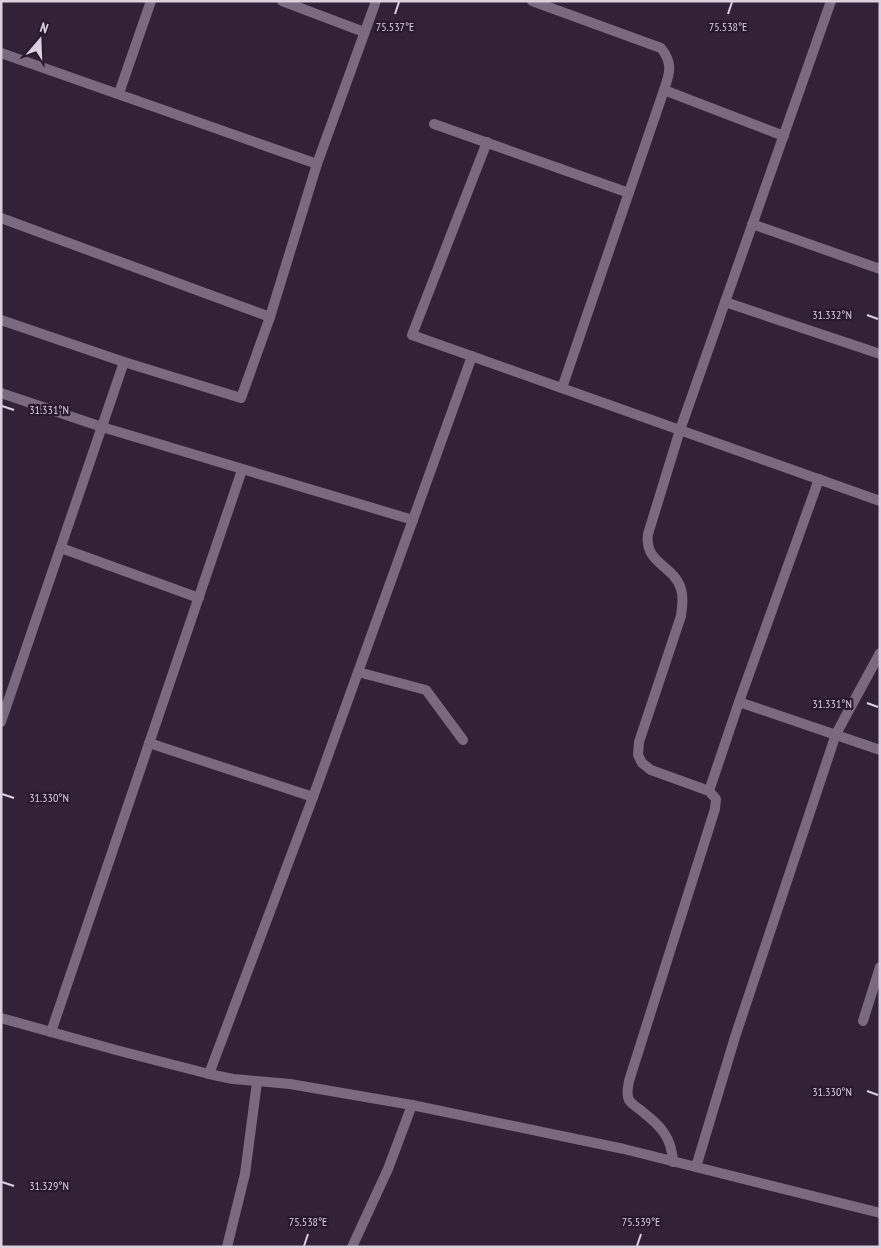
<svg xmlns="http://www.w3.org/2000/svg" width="881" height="1248" font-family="'PT Sans Narrow',sans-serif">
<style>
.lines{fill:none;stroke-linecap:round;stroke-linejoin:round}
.street{stroke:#7a697f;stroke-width:10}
.ticks{fill:none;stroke:#dbd0de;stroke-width:2}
.ticks-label{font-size:12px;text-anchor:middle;fill:#dbd0de;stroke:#29192d;stroke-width:4.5;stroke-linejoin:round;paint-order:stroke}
</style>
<rect width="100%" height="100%" fill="#332237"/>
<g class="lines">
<!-- street -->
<g class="street">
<path d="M282 1 364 32"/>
<path d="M532 1 661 48C673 63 670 73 664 90L562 388"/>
<path d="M1 53 317 164"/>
<path d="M664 90 784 136"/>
<path d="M119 93 151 1"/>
<path d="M434 124 629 193"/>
<path d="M487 142 412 335 880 501"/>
<path d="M1 218 270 317"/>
<path d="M752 224 880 269"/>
<path d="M725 302 880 354"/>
<path d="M1 320 124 362 241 398 270 317 317 164 376 1"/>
<path d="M1 393 102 427 413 520"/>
<path d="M61 548 199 598"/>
<path d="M358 672 426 690 463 740"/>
<path d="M739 702 880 750"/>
<path d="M1 722 124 362"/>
<path d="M149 743 313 797"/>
<path d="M709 791 739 702 819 479"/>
<path d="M1 1018 116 1050 209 1074 233 1079 290 1084 412 1105 624 1149 880 1213"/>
<path d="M863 1021 880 967"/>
<path d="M51 1032 242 470"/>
<path d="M209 1074 313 797 472 356"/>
<path d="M673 1162C672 1139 662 1127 644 1113 640 1109 632 1105 629 1100 626 1094 628 1087 629 1081L715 809 716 799 709 791 651 770 642 763 638 755 639 742 681 616C682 608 684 598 681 589 674 565 644 564 648 534L680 430 831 1"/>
<path d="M696 1167 735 1037 836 734 880 653"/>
<path d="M227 1247 245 1174 257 1082"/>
<path d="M352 1247 388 1169 412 1105"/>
</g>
</g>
<!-- ticks -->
<path class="ticks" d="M395 14 399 2M728 14 732 2M867 315 878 319M2 406 14 410M867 703 878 707M2 794 14 798M867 1091 878 1095M2 1182 14 1186M304 1246 308 1234M637 1246 641 1234"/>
<g class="ticks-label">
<text x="395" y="31">75.537°E</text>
<text x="728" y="31">75.538°E</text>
<text x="832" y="319">31.332°N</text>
<text x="49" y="414">31.331°N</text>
<text x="832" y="708">31.331°N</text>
<text x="49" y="802">31.330°N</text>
<text x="832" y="1096">31.330°N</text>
<text x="49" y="1190">31.329°N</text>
<text x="308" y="1226">75.538°E</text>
<text x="641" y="1226">75.539°E</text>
</g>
<!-- border -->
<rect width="881" height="1248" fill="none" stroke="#dbd0de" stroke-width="5"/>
<!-- north arrow -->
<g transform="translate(40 40) rotate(19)" stroke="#29192d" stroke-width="4" paint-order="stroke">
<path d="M0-4L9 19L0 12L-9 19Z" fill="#dbd0de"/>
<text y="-8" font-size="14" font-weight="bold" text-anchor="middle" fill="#dbd0de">N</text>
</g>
</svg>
